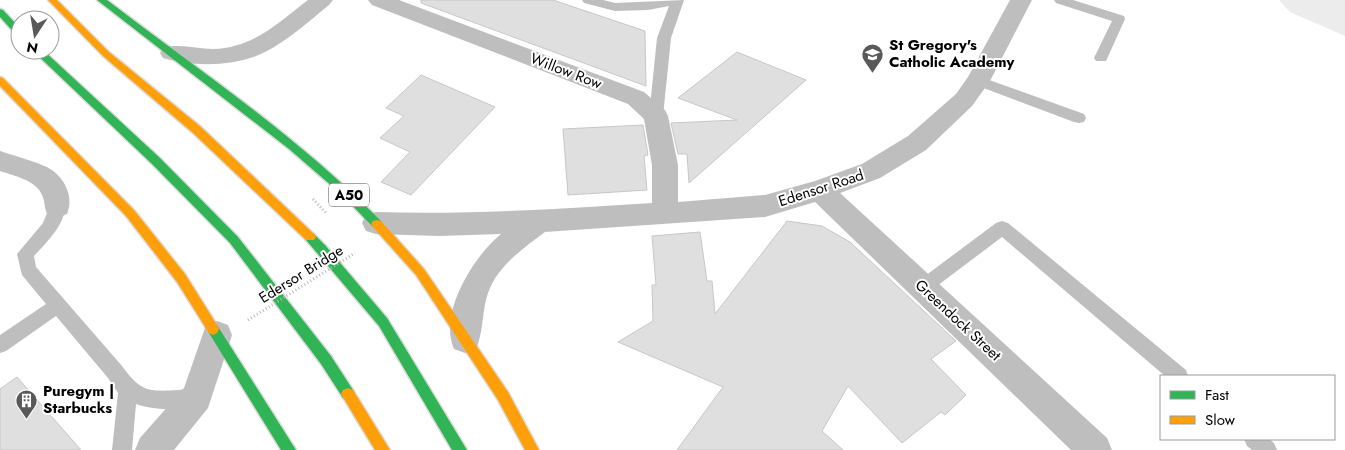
<svg xmlns="http://www.w3.org/2000/svg" width="1345" height="450" font-family="Jost,sans-serif">
<style>
.green{fill:#ececec}
.building{fill:#dfdfdf;stroke:#c7c7c7}
.lines{fill:none;stroke-linecap:round;stroke-linejoin:round}
.fast-casing{stroke:#dbdbdb;stroke-width:3}
.slow-casing{stroke:#dbdbdb;stroke-width:3}
.path{stroke:#b9b9b9;stroke-width:3;stroke-dasharray:1 2.5;stroke-linecap:butt}
.lane{fill:#bebebe;fill-rule:evenodd}
.street{fill:#bebebe;fill-rule:evenodd}
.fast{fill:#30b455;fill-rule:evenodd}
.slow{fill:#ff9f0a;fill-rule:evenodd}
.path-bridge{stroke:#b9b9b9;stroke-width:3;stroke-dasharray:1 2.5;stroke-linecap:butt}
.labels{text-anchor:middle;stroke-width:4;stroke-linejoin:round;paint-order:stroke}
.shield{fill:#fff;stroke:#4c4c4c;stroke-width:1}
.shield-label{font-size:14px;font-weight:bold;fill:#000}
.poi-label{font-size:15px;font-weight:bold;fill:#000;stroke:#fff;text-anchor:start}
.street-label{font-size:15px;fill:#000;stroke:#fff}
</style>
<rect width="100%" height="100%" fill="#fff"/>
<!-- green -->
<path class="green" d="M1279 0H1345V36L1290 12Z"/>
<!-- building -->
<g class="building">
<path d="M421 0H553L645 31 646 86 421 3Z"/>
<path d="M737 52 806 80 689 183 687 154H678L671 123 737 120 678 98Z"/>
<path d="M421 75 495 107 411 195 381 182 410 152 380 138 404 116 386 108Z"/>
<path d="M643 125 648 155 644 156 647 190 568 195 563 129Z"/>
<path d="M787 221 822 226 850 242 956 341 931 359 966 395 945 415 941 412 902 443 848 386 822 431 843 450H677L723 387 618 342 653 321 652 285H656L652 236 700 232 707 281H712L715 314Z"/>
<path d="M17 377 81 450H0V389Z"/>
</g>
<g class="lines">
<defs>
<g id="fast">
<path d="M97 0H107C200 71 299 137 381 221L383 224 381 227H373L341 194 289 149Z"/>
<path d="M0 9 3 10 20 28V37L17 36 0 17Z"/>
<path d="M32 50H43L160 158 238 237 331 356 353 390 355 394 353 398 348 400 343 398 321 364 230 243 152 164Z"/>
<path d="M310 232 314 234 325 245 387 318 467 450H452L379 326 306 240 304 237 306 234Z"/>
<path d="M213 323 217 325 296 450H281L209 333 207 329 209 325Z"/>
</g>
<g id="slow">
<path d="M48 0H57L109 52 201 127 314 234 316 237 314 240H306L193 133 103 56Z"/>
<path d="M0 77 3 78 134 210 185 274 217 325 219 329 217 333 213 335 209 333 177 282 126 216 0 86Z"/>
<path d="M377 220 381 221 424 269 508 392 539 450H525L498 400 416 275 373 227 371 224 373 221Z"/>
<path d="M348 388 353 390 390 450H375L341 394 343 390Z"/>
</g>
</defs>
<!-- fast casing -->
<use href="#fast" class="fast-casing"/>
<!-- slow casing -->
<use href="#slow" class="slow-casing"/>
<!-- path -->
<path class="path" d="M313 199 327 214"/>
<!-- lane -->
<g class="lane">
<path d="M582 0H603L615 3 684 0 671 38 663 116 661 120H651L649 116 657 38 669 6 648 10 615 11 584 3Z"/>
<path d="M1054 0H1073L1124 16 1125 19 1106 61H1096L1094 58 1112 21 1056 3Z"/>
<path d="M978 76 1084 114 1086 118 1084 122 1079 123 1074 122 973 84 971 81 973 78Z"/>
<path d="M57 201 63 203C71 219 44 245 34 256L36 267 122 366C140 391 147 392 179 390 187 389 194 387 202 391L205 397 202 403C183 411 155 411 136 404L132 450H112L118 393 108 378 56 316 6 351 0 353V335L46 304 22 275 17 254 43 223 51 203Z"/>
<path d="M1002 221 1008 223 1186 370 1188 376H1165L1002 237 929 292 923 294 917 292 914 287 917 282 996 223Z"/>
<path d="M1244 439H1269L1274 443 1277 450H1252L1247 446Z"/>
</g>
<!-- street -->
<g class="street">
<path d="M308 0H333L329 5C309 21 289 40 265 52 235 67 194 67 163 58L160 53 163 48C179 43 197 49 213 49 253 48 278 23 308 0Z"/>
<path d="M368 0H399L644 92 665 110 668 116 678 165V202L765 195 815 181 862 164 908 136 956 94 968 77 1010 0H1032L990 81 972 106 926 150 880 178 840 193 1107 438 1112 450H1071L815 202 765 217 545 232C521 250 493 269 486 300 482 316 483 333 476 349L465 353 454 349C438 313 474 256 501 234L439 236 376 234 366 231 362 223 366 215 376 212C468 215 560 209 652 203V165L644 119 628 104 372 5Z"/>
<path d="M0 151C12 155 42 163 52 170 66 180 74 199 67 214L57 218 47 214C44 207 45 201 42 195 36 180 14 176 0 171Z"/>
<path d="M217 321 228 325 232 335 208 408 174 450H135L140 438 184 388 206 325Z"/>
</g>
<!-- fast -->
<use href="#fast" class="fast"/>
<!-- slow -->
<use href="#slow" class="slow"/>
<!-- path-bridge -->
<path class="path-bridge" d="M248 320 355 253"/>
</g>
<!-- icons -->
<defs>
<symbol id="school-pin" viewBox="-11 -11 22 30"><path d="M0 17L-7.5 6A9.5 9.5 0 1 1 7.5 6Z" fill="#595959" stroke="#fff"/><path d="M0-5L7-2L0 1L-7-2ZM-4 1L0 2.5L4 1V4Q0 6-4 4Z" fill="#fff"/></symbol>
<symbol id="building-pin" viewBox="-11 -11 22 30"><path d="M0 17L-7.5 6A9.5 9.5 0 1 1 7.5 6Z" fill="#595959" stroke="#fff"/><path d="M-4-6H4V6H1V3H-1V6H-4ZM-2.5-4.3h1.7v1.8h-1.7ZM.8-4.3h1.7v1.8H.8ZM-2.5-1h1.7V.8h-1.7ZM.8-1h1.7V.8H.8Z" fill="#fff"/></symbol>
</defs>
<g fill-rule="evenodd">
<use href="#school-pin" x="860" y="42" width="25" height="34"/>
<use href="#building-pin" x="14" y="388" width="25" height="34"/>
</g>
<g class="labels">
<!-- shield labels -->
<rect class="shield" x="329" y="183.5" width="40" height="23" rx="4"/>
<g class="shield-label">
<text x="349" y="200">A50</text>
</g>
<!-- poi labels -->
<g class="poi-label">
<text x="889" y="50">St Gregory's<tspan x="889" dy="17">Catholic Academy</tspan></text>
<text x="43" y="396">Puregym |<tspan x="43" dy="17">Starbucks</tspan></text>
</g>
<!-- street labels -->
<g class="street-label">
<text transform="translate(566 71) rotate(21)" y="5">Willow Row</text>
<text transform="translate(821 188) rotate(-18)" y="5">Edensor Road</text>
<text transform="translate(301 274) rotate(-32)" y="5">Edersor Bridge</text>
<text transform="translate(958 320) rotate(43)" y="5">Greendock Street</text>
</g>
</g>
<!-- legend -->
<rect x="1160" y="375" width="175" height="65" fill="#ffffff" stroke="#999999"/>
<rect x="1170" y="391" width="25" height="8" fill="#30b455" stroke="#999999"/>
<text x="1205" y="400" font-size="15" fill="#000000">Fast</text>
<rect x="1170" y="416" width="25" height="8" fill="#ff9f0a" stroke="#999999"/>
<text x="1205" y="425" font-size="15" fill="#000000">Slow</text>
<!-- north arrow -->
<g transform="translate(35 35) rotate(192)"><circle r="24" fill="#ffffff" stroke="#999999"/>
<path d="M0-4L9 19L0 12L-9 19Z" fill="#595959"/>
<text y="-8" font-size="14" font-weight="bold" text-anchor="middle" fill="#000000">N</text>
</g>
</svg>
